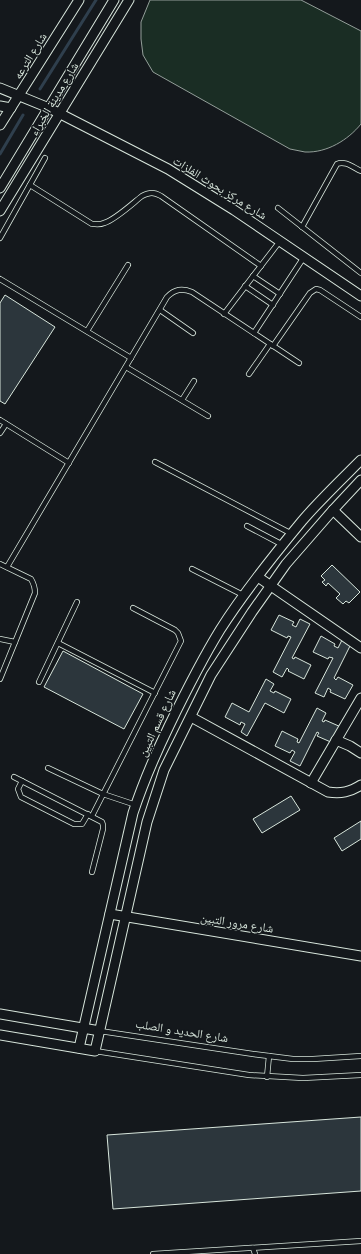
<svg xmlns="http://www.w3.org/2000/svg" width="361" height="1254" font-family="Figtree,'Noto Naskh Arabic',sans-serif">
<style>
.green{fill:#1a2d24;stroke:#939e99}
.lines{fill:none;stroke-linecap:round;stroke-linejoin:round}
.stream{stroke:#2f3f4d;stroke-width:3}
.building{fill:#2c363c;stroke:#d8e6dc}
.service-casing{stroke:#d8e6dc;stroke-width:6}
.minor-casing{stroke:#d8e6dc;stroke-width:11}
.service{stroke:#14181c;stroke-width:4.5}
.minor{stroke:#14181c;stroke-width:9}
.labels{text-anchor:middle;stroke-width:3;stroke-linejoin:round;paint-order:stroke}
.street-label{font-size:12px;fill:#d8e6dc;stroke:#14181c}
</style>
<rect width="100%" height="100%" fill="#14181c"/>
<!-- green -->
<path class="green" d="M150 0H301L361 31V124C348 140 327 153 305 152 300 151 295 150 290 149L153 72 143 55 141 39V22Z"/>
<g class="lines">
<!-- stream -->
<g class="stream">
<path d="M40 89 96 0"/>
<path d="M0 154 23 115"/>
</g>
</g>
<!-- building -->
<g class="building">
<path d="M5 295 55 327 5 404 0 401V303Z"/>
<path d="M332 565 360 592 349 603 346 601 343 604 336 598 340 594 328 583 326 586 322 582 325 580 321 576Z"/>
<path d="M279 615 294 622 292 625 296 627 300 619 310 624 292 658 294 659 295 657 311 665 304 679 288 671 289 670 287 668 282 677 273 672 291 637 288 636 287 638 271 630Z"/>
<path d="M321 636 335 644 334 646 338 648 342 640 351 644 334 678 336 680 338 677 353 685 345 699 330 692 331 690 328 688 324 697 315 693 333 658 329 657 328 659 313 652Z"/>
<path d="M63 651 143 694 124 729 44 687Z"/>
<path d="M266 679 274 684 270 691 274 693 275 691 291 699 284 713 265 703 247 736 241 732 245 724 241 722 240 725 225 717 232 703 249 712Z"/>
<path d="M317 708 326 713 322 721 324 722 325 720 341 727 333 743 317 736 319 733 317 732 300 766 290 761 295 752 292 750 290 753 275 746 282 731 298 739 297 742 299 743Z"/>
<path d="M291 796 300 810 262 833 253 819Z"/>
<path d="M361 821V839L342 851 334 838Z"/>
<path d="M361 1117V1191L113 1209 107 1135Z"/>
</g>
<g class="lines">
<defs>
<g id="service">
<path d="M30 185 92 224C96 224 100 225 104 223 115 220 133 203 142 196 150 192 154 192 161 196L261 266"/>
<path d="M278 208 361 273"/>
<path d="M302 227 337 164C345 160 354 168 361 171"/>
<path d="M0 238 45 158"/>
<path d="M253 276 280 294"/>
<path d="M0 279 131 358"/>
<path d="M245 286 273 305"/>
<path d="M160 310 193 333"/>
<path d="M224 314 280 241"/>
<path d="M87 331 128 265"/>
<path d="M254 333 304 257"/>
<path d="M273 346 310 293 316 289 320 290 361 317"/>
<path d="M126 367 208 416"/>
<path d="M249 374 270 344"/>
<path d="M182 400 194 381"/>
<path d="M0 420 69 463"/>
<path d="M0 433 6 424"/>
<path d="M155 462 292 534"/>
<path d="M247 526 283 545"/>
<path d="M0 564 31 579C34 584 35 587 35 593L0 679"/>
<path d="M7 567 167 297C175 289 182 288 192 292L299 363"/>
<path d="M192 569 245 596"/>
<path d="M0 639 15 642"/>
<path d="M58 643 155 693"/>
<path d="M39 682 77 602"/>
<path d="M48 768 103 794 136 805"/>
<path d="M14 777 102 822 103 825V829L92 872"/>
<path d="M22 781 18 789 21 797 74 824H82L88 814"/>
<path d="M92 816 181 641 178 633 175 630 133 608"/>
<path d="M100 1031 253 1054 293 1059H313L361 1056"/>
<path d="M95 1051 249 1075 303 1078 361 1075"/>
<path d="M267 1077 269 1056"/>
<path d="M253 1248 255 1254"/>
<path d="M153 1254 361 1241"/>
</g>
<g id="minor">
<path d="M0 88 49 108 168 169 234 210 361 296"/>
<path d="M0 106 11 108"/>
<path d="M0 125 79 0"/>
<path d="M0 188 114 0"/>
<path d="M0 211 129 0"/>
<path d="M333 510 361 537"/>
<path d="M258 577 361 648"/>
<path d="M191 717 328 792C341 794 350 792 361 785"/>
<path d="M336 740 350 746 361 753"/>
<path d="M311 783 361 698"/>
<path d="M110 914 361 956"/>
<path d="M0 1014 100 1031"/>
<path d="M0 1035 95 1051 147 822 164 770 211 675 252 612 286 564 333 510 361 480"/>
<path d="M79 1048 133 813C143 783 155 755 169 726 185 693 201 661 220 630 244 592 273 556 302 521 320 500 341 480 361 460"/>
</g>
</defs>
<!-- service casing -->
<use href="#service" class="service-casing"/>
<!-- minor casing -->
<use href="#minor" class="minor-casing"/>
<!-- service -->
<use href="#service" class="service"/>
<!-- minor -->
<use href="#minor" class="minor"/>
</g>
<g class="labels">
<!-- street labels -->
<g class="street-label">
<text transform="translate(30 56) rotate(-58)" y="4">شارع الترعه</text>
<text transform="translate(54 99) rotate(-59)" y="4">شارع مدينة الخبراء</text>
<text transform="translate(220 188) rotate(32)" y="4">شارع مركز بحوث الفلزات</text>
<text transform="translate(157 723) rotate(-65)" y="4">شارع قسم التبين</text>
<text transform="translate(237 923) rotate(9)" y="4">شارع مرور التبين</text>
<text transform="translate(182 1031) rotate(9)" y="4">شارع الحديد و الصلب</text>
</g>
</g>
</svg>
